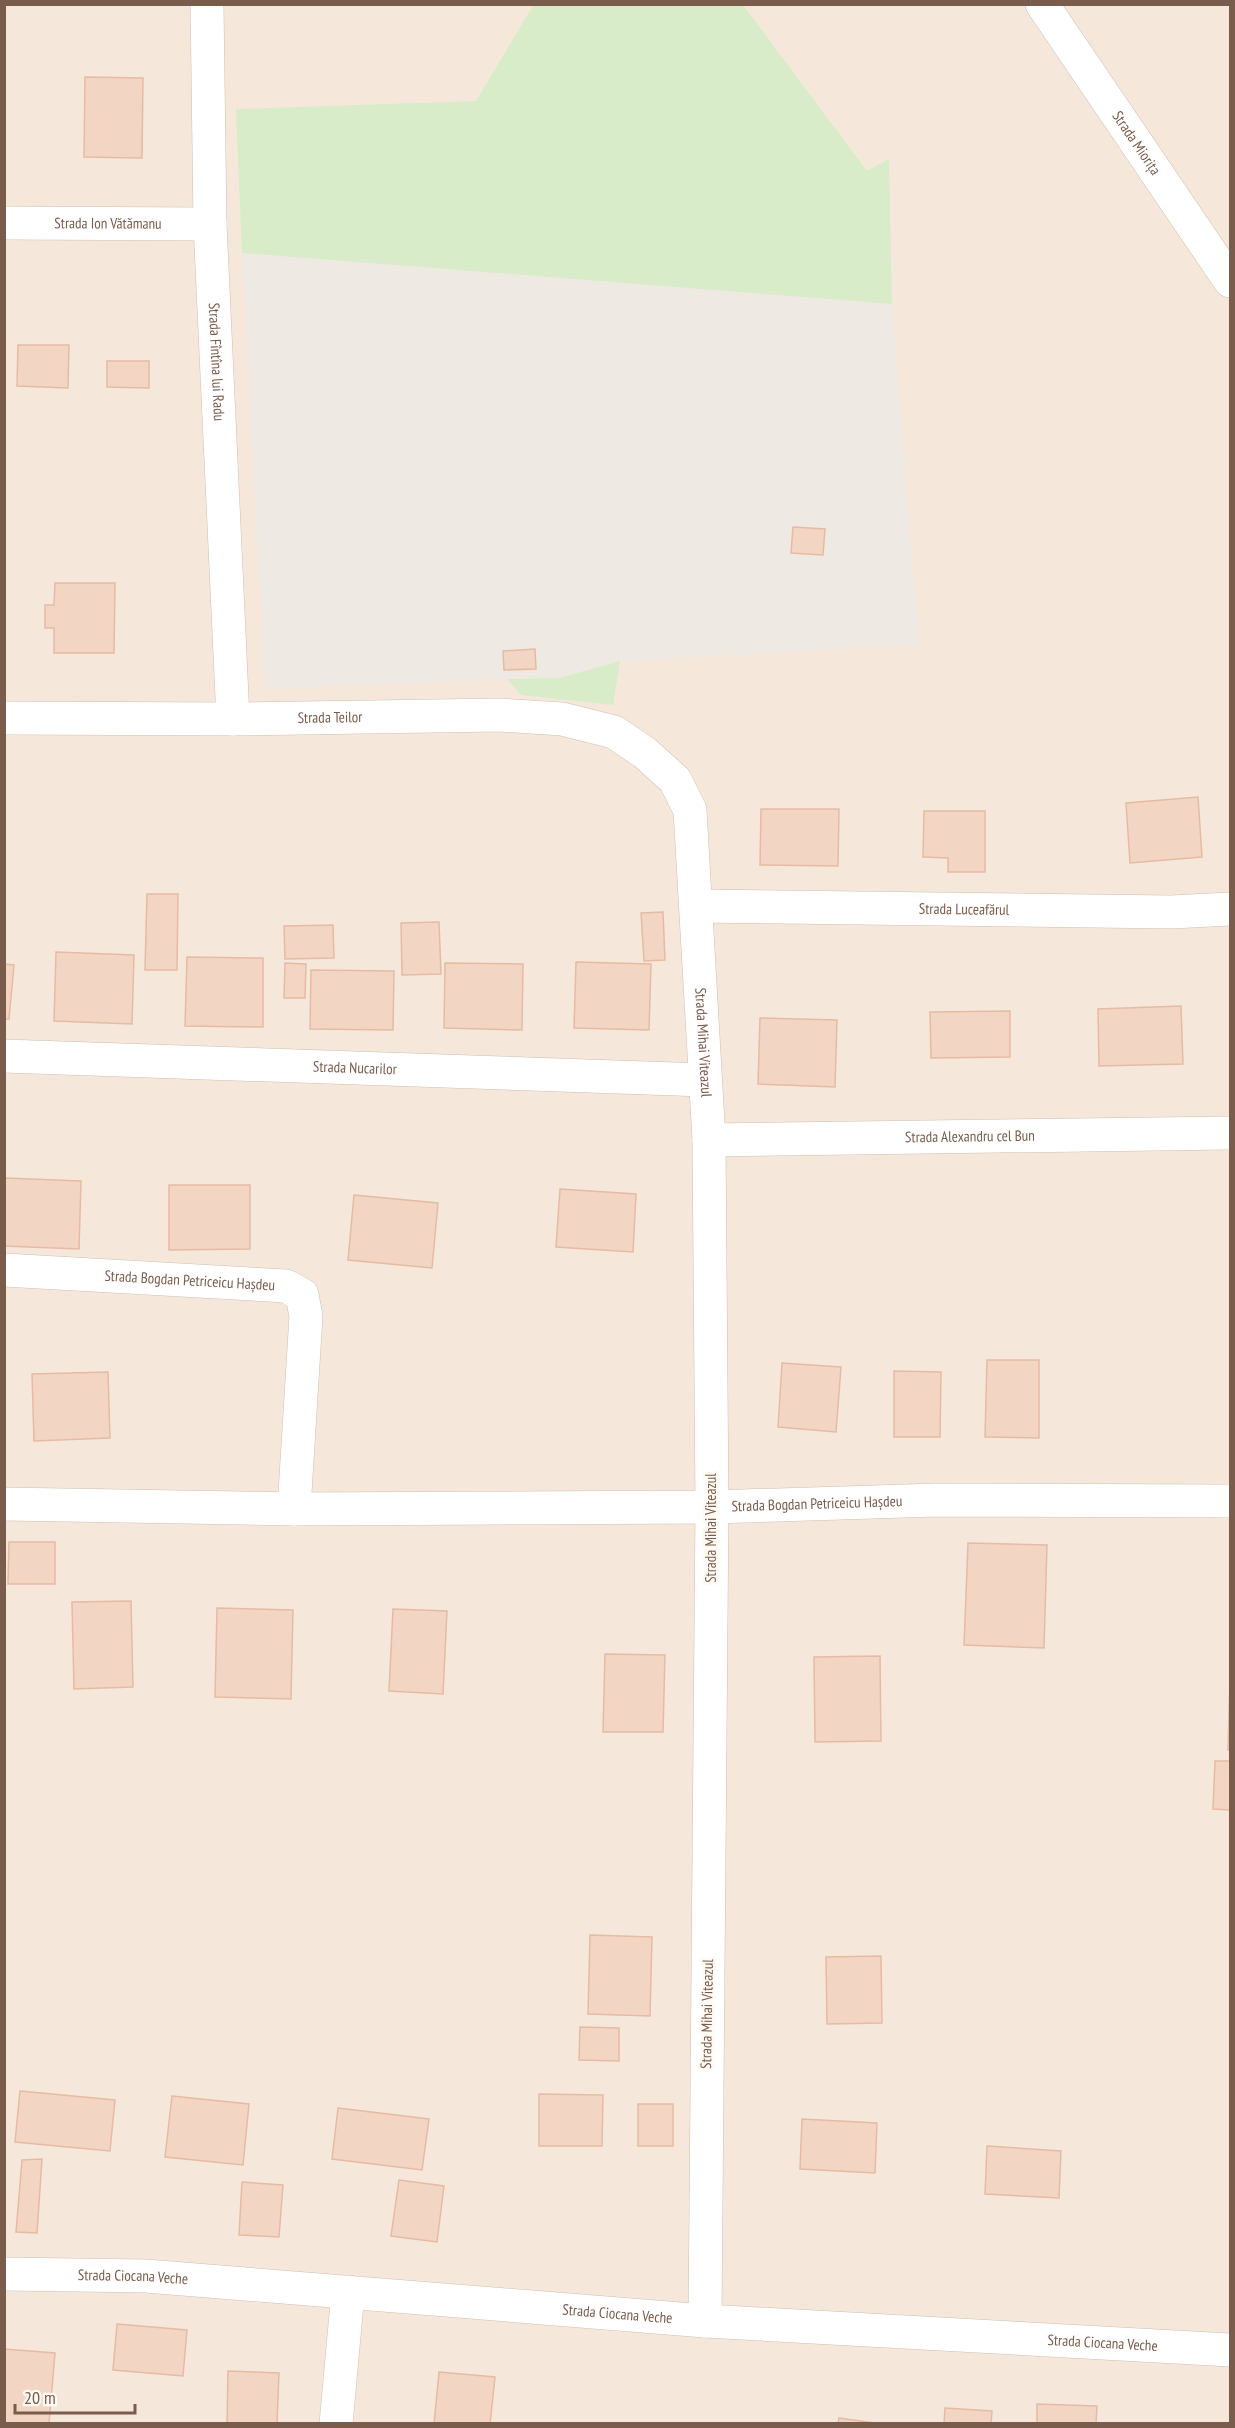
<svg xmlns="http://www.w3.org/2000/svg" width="1235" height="2428" font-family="'PT Sans Narrow',sans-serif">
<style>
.residential{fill:#f5e8da}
.industrial{fill:#efe9e4}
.green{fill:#d8ecc9}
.building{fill:#f3d5c3;stroke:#e6bba3;stroke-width:1.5}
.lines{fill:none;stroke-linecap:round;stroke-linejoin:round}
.minor-casing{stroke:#d1beb0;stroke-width:34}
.minor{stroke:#fff;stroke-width:33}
.labels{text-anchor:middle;stroke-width:6;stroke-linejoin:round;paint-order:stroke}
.street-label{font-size:15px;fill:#7a5c4d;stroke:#fffaf3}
</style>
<rect width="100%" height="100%" fill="#fdf6ec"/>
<!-- residential -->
<rect class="residential" x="5" y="5" width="1225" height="2418"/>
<!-- industrial -->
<path class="industrial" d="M242 253 892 304 919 645 621 661 559 678 265 688Z"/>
<!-- green -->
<g class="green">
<path d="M534 4 743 5 867 171 889 159 892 304 242 253 236 109 476 101Z"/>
<path d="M620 661 613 705 521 695 507 679 559 678Z"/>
</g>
<!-- building -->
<g class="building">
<path d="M85 77 143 78 142 158 84 157Z"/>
<path d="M18 345H69L68 388 17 386Z"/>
<path d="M107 361H149V388L107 387Z"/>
<path d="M793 527 825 529 823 555 791 553Z"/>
<path d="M55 583H115L114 653H54V628H45V605H54Z"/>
<path d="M535 649 536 669 504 670 503 651Z"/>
<path d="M1198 797 1202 857 1130 863 1126 803Z"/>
<path d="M761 809H839L838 866 760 865Z"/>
<path d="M924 811H985V872H948V858L923 857Z"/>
<path d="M147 894H178L177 970H145Z"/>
<path d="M663 912 665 960 644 961 641 913Z"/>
<path d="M439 922 441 974 402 975 401 923Z"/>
<path d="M333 925 334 958 285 959 284 926Z"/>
<path d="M56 952 134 955 132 1024 54 1021Z"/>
<path d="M187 957 263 958V1027L185 1026Z"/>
<path d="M576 962 651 964 649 1030 574 1028Z"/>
<path d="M285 963 306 964 305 998H284Z"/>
<path d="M445 963 523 964 522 1030 444 1028Z"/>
<path d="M4 964 14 965 9 1019H4Z"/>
<path d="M311 970 394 971 393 1030 310 1029Z"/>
<path d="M1181 1006 1183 1064 1099 1066 1098 1009Z"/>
<path d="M1010 1011V1057L931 1058 930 1012Z"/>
<path d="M760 1018 837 1020 835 1087 758 1084Z"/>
<path d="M5 1178 81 1181 79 1249 4 1246Z"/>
<path d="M169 1185H250V1249L169 1250Z"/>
<path d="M560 1189 636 1194 633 1252 556 1247Z"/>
<path d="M354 1195 438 1203 432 1268 348 1260Z"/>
<path d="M987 1360H1039V1438L985 1437Z"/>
<path d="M782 1363 841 1367 836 1432 778 1427Z"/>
<path d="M894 1371 941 1372 940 1437H894Z"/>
<path d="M108 1372 110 1438 34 1441 32 1374Z"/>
<path d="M9 1542H55V1584H8Z"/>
<path d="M968 1543 1047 1545 1044 1648 964 1645Z"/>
<path d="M131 1601 133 1687 74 1689 72 1602Z"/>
<path d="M217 1608 293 1610 291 1699 215 1697Z"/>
<path d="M393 1609 447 1611 443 1694 389 1691Z"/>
<path d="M605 1654 665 1655 663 1732H603Z"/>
<path d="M880 1656 881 1741 815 1742 814 1657Z"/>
<path d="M1230 1676V1750H1228Z"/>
<path d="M1215 1761H1230V1810L1213 1809Z"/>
<path d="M590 1935 652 1937 650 2016 588 2014Z"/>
<path d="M881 1956 882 2023 827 2024 826 1957Z"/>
<path d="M580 2027 619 2028V2061L579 2060Z"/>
<path d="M20 2091 115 2100 110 2151 15 2142Z"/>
<path d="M539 2094 603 2095 602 2146H539Z"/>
<path d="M172 2096 249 2104 243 2165 165 2157Z"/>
<rect x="638" y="2104" width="35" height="42"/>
<path d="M338 2108 429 2119 422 2170 332 2159Z"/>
<path d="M802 2119 877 2123 875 2173 800 2169Z"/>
<path d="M987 2146 1061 2151 1059 2198 985 2194Z"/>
<path d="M42 2159 37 2233 16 2232 22 2160Z"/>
<path d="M399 2180 444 2186 437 2242 391 2236Z"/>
<path d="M242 2182 283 2185 279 2237 239 2235Z"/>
<path d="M117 2324 187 2330 183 2376 113 2370Z"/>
<path d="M4 2349 55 2353 49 2424H4Z"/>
<path d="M228 2371 279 2373 277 2424H227Z"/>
<path d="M439 2372 495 2377 490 2424H434Z"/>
<path d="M1037 2404 1097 2406 1096 2424H1037Z"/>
<path d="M945 2408 992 2411 991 2424H944Z"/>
<path d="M839 2418 882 2424H838Z"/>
</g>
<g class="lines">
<defs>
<g id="minor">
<path id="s1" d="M207 4 210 224 233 719"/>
<path id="s2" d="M1042 4 1230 281"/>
<path id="s3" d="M4 223 210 224"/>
<path id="s4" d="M4 718 233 719 499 715 562 719 614 732 645 753 675 780 690 810 709 1140 712 1507 705 2321"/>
<path id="s5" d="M697 906 1171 912 1230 909"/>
<path id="s6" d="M4 1056 705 1080"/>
<path id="s7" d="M709 1140 1230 1133"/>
<path id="s8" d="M4 1270 286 1286 302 1295 306 1316 294 1509"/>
<path id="s9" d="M4 1504 294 1509 712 1507 937 1500 1230 1501"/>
<path id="s10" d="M4 2274 146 2276 705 2321 1230 2350"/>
<path d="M336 2424 348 2292"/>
</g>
</defs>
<!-- minor casing -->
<use href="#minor" class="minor-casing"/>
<!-- minor -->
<use href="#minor" class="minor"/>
</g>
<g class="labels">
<!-- street labels -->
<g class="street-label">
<text dy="5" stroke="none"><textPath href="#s2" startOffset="168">Strada Miorița</textPath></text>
<text dy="5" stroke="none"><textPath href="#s3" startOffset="104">Strada Ion Vătămanu</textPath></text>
<text dy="5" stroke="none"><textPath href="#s1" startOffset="358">Strada Fîntîna lui Radu</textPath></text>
<text dy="5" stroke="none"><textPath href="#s4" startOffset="326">Strada Teilor</textPath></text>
<text dy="5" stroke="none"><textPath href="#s5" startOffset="267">Strada Luceafărul</textPath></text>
<text dy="5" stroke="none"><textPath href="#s4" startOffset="956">Strada Mihai Viteazul</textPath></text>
<text dy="5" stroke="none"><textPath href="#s6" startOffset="351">Strada Nucarilor</textPath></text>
<text dy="5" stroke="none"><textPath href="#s7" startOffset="261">Strada Alexandru cel Bun</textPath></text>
<text dy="5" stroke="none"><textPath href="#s8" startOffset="186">Strada Bogdan Petriceicu Hașdeu</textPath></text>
<text dy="5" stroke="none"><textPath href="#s9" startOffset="813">Strada Bogdan Petriceicu Hașdeu</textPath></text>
<text transform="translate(711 1528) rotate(-90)" y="5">Strada Mihai Viteazul</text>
<text transform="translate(707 2014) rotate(-89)" y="5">Strada Mihai Viteazul</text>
<text dy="5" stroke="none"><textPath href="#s10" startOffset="129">Strada Ciocana Veche</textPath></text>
<text dy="5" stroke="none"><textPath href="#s10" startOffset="615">Strada Ciocana Veche</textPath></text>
<text dy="5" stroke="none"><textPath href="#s10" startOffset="1101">Strada Ciocana Veche</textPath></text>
</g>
</g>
<!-- border -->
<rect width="1235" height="2428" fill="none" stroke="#7a5c4d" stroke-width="12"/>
<!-- scale -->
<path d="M15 2404v9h120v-9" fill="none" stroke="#7a5c4d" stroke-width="3"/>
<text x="24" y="2404" font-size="18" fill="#7a5c4d" stroke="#fffaf3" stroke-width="4.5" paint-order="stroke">20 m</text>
</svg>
